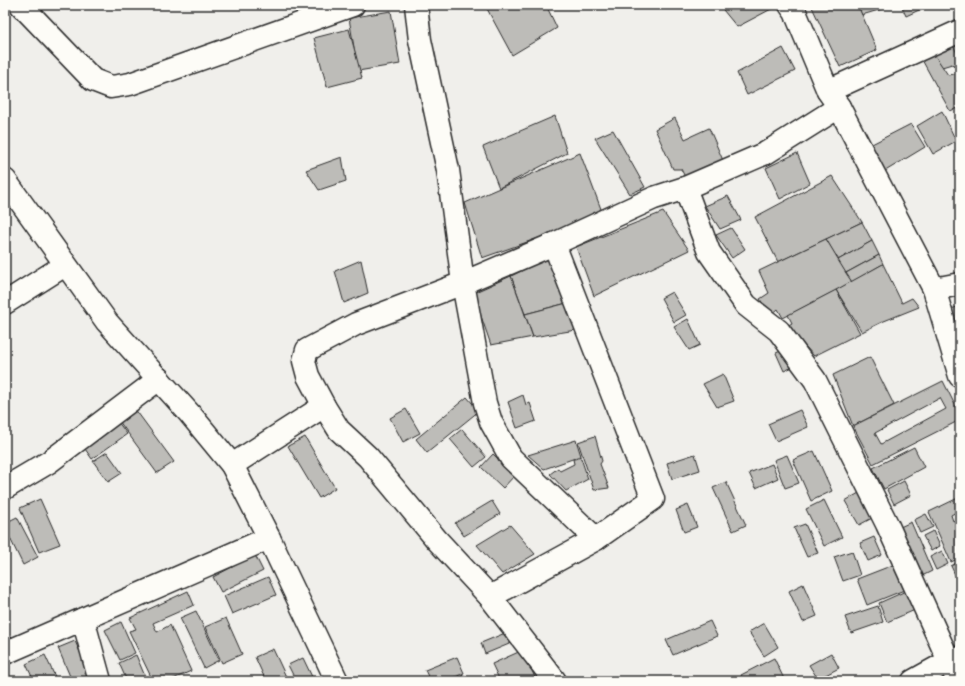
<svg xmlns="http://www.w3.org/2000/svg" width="965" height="686" font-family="Sriracha,sans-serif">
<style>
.building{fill:#bdbcb8;stroke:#2b2b2b;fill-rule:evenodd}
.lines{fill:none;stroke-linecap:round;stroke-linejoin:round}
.minor-casing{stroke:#2b2b2b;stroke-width:25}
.minor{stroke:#fdfcf7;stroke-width:22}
</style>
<rect width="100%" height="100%" fill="#f0efeb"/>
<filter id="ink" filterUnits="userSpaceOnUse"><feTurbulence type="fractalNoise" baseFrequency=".025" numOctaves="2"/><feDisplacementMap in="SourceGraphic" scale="8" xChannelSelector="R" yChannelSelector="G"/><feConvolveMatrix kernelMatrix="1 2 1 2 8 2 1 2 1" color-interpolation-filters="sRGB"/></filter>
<g filter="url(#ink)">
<!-- building -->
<g class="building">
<path d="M485 5H546L557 28 512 55Z"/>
<path d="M719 5H773L775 7 737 27Z"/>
<path d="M817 5H858L877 50 840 67 812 7Z"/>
<path d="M858 5H878L882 9 862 15Z"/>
<path d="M901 5H930L906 16Z"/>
<path d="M391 11 400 64 358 71 349 18Z"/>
<path d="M349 29 362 78 327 87 314 38Z"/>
<path d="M951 41 960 59V72L952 64 942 67 932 51Z"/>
<path d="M783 48 795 71 747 95 737 73Z"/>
<path d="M932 51 948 75 959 73 960 75V107L950 111 921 58Z"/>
<path d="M942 111 956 141 933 154 917 126Z"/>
<path d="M555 116 567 153 499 188 483 147Z"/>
<path d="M675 118 685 139 709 128 725 165 686 179 681 169H673L655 129Z"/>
<path d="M911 124 925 147 882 173 868 146Z"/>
<path d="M613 130 645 187 630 194 595 138Z"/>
<path d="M580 153 601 209 581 223 482 258 465 203Z"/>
<path d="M797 153 810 183 780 199 766 168Z"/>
<path d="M342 157 346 181 319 190 306 170Z"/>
<path d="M832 176 862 222 778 262 755 217Z"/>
<path d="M728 196 741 220 720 229 705 206Z"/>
<path d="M663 212 689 250 594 296 576 247Z"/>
<path d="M862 222 872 241 838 260 826 239Z"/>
<path d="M731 228 745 249 732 258 716 235Z"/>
<path d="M826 239 852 282 783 318 778 309 770 316 760 299 769 293 759 271Z"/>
<path d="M872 241 879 255 846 273 838 260Z"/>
<path d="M879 255 883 264 852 282 846 273Z"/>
<path d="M551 256 567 303 525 314 511 276Z"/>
<path d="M361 260 368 293 344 303 335 271Z"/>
<path d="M883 264 902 303 912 298 919 307 884 321 862 332 836 290Z"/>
<path d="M511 276 533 337 491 345 473 293Z"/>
<path d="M836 290 860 333 814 356 787 326 792 323 788 315Z"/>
<path d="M672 292 686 315 674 322 661 298Z"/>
<path d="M567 303 576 330 533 337 525 314Z"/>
<path d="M960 306V322L956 323 951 309Z"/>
<path d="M688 319 700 345 689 350 674 327Z"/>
<path d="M785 349 797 365 784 371 776 353Z"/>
<path d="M870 357 894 405 853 426 833 375Z"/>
<path d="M723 374 734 401 717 407 703 384Z"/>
<path d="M943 381 960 415V420L873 464 853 426ZM940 398 946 409 881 444 875 433Z"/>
<path d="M523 395 526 405 530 403 536 421 517 428 508 402Z"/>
<path d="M467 397 479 411 427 453 416 439Z"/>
<path d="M135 409 174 462 157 473 119 421Z"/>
<path d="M406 409 420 433 403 442 390 418Z"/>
<path d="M800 410 808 427 776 441 768 424Z"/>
<path d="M118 422 127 434 92 459 83 446Z"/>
<path d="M462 429 486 457 474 467 450 439Z"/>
<path d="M595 436 602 461 600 464 609 488 594 490 578 442Z"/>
<path d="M305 437 335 488 319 498 288 446Z"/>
<path d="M576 440 581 456 544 469 528 455Z"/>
<path d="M914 447 924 467 884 489 873 468Z"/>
<path d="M814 451 832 491 811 501 793 460Z"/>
<path d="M107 452 122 473 108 482 93 461Z"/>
<path d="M493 454 515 475 503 488 481 467Z"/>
<path d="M695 454 700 470 672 479 667 463Z"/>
<path d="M787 455 799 483 785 488 774 460Z"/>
<path d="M581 458 588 479 566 491 550 474 558 468 560 471 574 464 573 459Z"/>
<path d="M772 464 778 478 756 488 749 473Z"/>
<path d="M904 481 911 495 894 504 887 490Z"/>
<path d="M726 482 746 525 733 531 713 488Z"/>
<path d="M859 493 874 517 859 525 845 501Z"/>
<path d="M960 497V510L951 515 953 521 960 517V558L951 562 929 512Z"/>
<path d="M40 499 60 544 39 552 20 508Z"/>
<path d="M824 500 842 537 824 546 806 509Z"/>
<path d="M492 501 500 514 464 536 455 523Z"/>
<path d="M688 505 697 527 684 532 676 510Z"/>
<path d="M926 514 933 527 920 533 914 520Z"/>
<path d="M17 517 38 557 23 565 5 528V523Z"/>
<path d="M911 522 932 571 920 577 898 528Z"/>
<path d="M805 524 818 553 807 557 794 528Z"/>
<path d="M510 525 535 554 502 574 477 545Z"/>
<path d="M933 531 940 546 931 551 923 536Z"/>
<path d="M874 537 882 555 868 561 860 543Z"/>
<path d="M852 551 860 575 843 581 834 557Z"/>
<path d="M942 551 948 564 936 570 930 557Z"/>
<path d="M255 555 263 571 221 592 213 577Z"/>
<path d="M960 561V577L957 579 951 566Z"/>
<path d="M893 565 904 590 867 605 857 579Z"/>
<path d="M268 577 276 595 232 614 224 596Z"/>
<path d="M803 584 817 616 803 622 789 591Z"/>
<path d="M188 591 194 605 153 623 157 632 170 625 191 671 169 681H153L129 631 136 629 130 618Z"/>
<path d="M906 591 915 610 887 622 879 603Z"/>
<path d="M878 606 883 622 851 633 845 617Z"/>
<path d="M196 611 219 660 204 668 180 618Z"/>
<path d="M226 618 242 654 222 663 205 627Z"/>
<path d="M710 621 717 636 673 655 666 640Z"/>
<path d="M121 622 135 653 120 660 105 630Z"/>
<path d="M764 623 778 647 764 656 749 632Z"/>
<path d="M510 631 514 642 485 654 481 643Z"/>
<path d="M75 641 91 677 82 681H72L58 648Z"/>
<path d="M273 649 288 681H266L255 657Z"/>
<path d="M523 650 536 680 500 681 492 664Z"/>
<path d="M831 653 839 668 818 679 809 665Z"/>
<path d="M45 655 57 681H34L26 664Z"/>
<path d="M136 655 147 681H127L119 663Z"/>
<path d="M457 657 464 673 446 681H430L425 670Z"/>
<path d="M303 658 314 681H296L288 665Z"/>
<path d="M774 658 785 681H744L741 675Z"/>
<path d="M464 675 467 681H450Z"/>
</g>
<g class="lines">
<defs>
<g id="minor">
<path d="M21 5 93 80 111 87 130 84 353 5"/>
<path d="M416 5 420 40 448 170 463 283 485 403 491 422 511 458 596 539"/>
<path d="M790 5 795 12 828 91 839 107 934 289 960 376"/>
<path d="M828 91 960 31"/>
<path d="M5 180 107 322 190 414 232 465 269 538 337 681"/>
<path d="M685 188 709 252 746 305 779 331 815 380 887 524 958 681"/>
<path d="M934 289 960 284"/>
<path d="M5 303 65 265"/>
<path d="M232 465 324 406"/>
<path d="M5 488 49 462 159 379"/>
<path d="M490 597 596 539 653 499 554 244"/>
<path d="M83 619 100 681"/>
<path d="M5 653 269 538"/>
<path d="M555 681 490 597 437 540 368 457 339 430 324 406 308 376 304 361 307 350 356 324 463 283 554 244 654 198 685 188 766 153 839 107"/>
<path d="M913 681 949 661 960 658"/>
</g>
</defs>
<!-- minor casing -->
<use href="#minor" class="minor-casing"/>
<!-- minor -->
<use href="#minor" class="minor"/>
</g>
</g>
<!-- margin -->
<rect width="965" height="686" fill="none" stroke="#fdfcf7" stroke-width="20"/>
<rect x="10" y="10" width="945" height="666" fill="none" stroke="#2b2b2b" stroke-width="1.5" filter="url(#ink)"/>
</svg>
